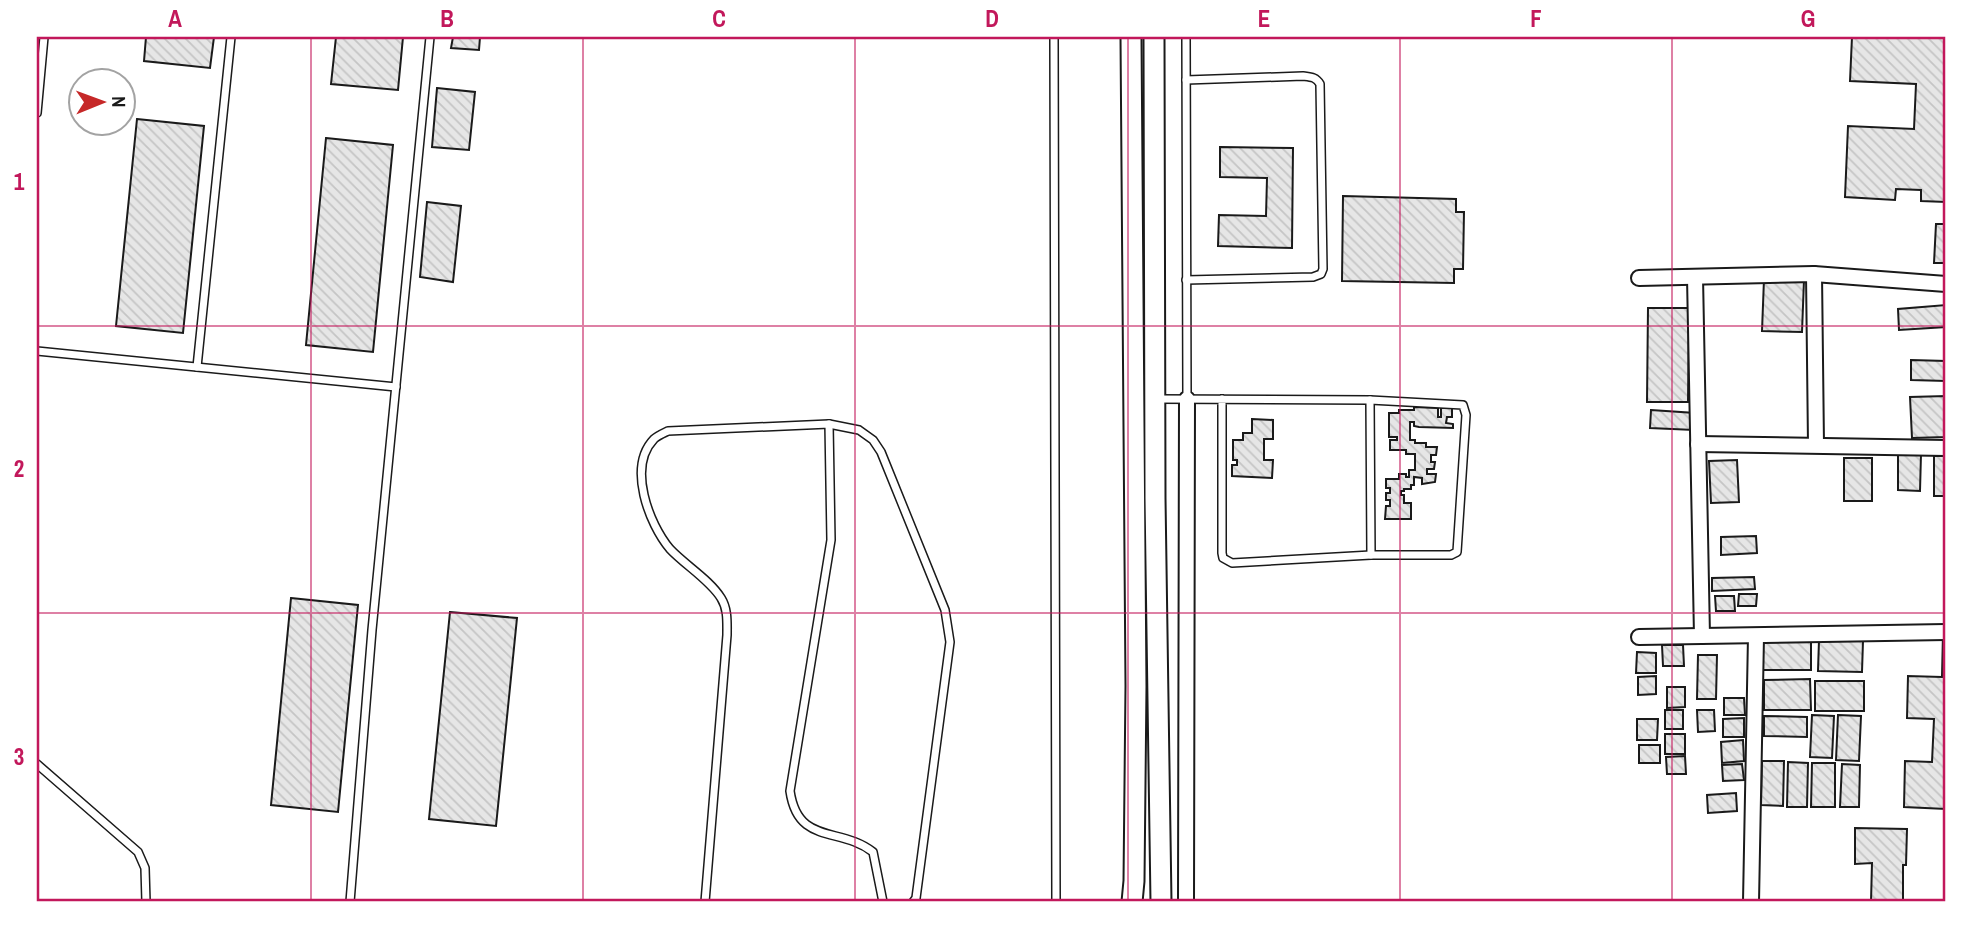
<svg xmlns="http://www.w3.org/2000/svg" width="1983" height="939" font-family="'Archivo Narrow',sans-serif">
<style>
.building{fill:url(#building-back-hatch);stroke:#1a1a1a;stroke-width:2}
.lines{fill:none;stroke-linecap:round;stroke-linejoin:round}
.service-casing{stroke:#1a1a1a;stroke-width:10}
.minor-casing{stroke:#1a1a1a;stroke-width:18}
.secondary-casing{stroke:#1a1a1a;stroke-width:23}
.service{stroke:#fff;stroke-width:7}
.minor{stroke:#fff;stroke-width:14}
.secondary{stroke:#fff;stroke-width:19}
.grid{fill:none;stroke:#c2185b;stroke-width:2;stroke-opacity:0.55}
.neatline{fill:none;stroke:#c2185b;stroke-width:2.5}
.grid-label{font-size:23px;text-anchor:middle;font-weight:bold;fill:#c2185b}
</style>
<defs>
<pattern id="building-back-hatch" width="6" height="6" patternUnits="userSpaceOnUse" patternTransform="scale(1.75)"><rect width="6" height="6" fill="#e6e6e6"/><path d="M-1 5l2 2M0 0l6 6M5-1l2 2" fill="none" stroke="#c5c5c5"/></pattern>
</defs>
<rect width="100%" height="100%" fill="#fff"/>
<!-- building -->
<g class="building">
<path d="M146 37H214L210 68 144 61Z"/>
<path d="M336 37H403L398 90 331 84Z"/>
<path d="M453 37H480L479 50 451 48Z"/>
<path d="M1852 37H1946V202L1921 201V190L1896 189 1895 200 1845 197 1848 126 1914 129 1916 84 1850 81Z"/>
<path d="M437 88 475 92 469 150 432 147Z"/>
<path d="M137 119 204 126 183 333 116 326Z"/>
<path d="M326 138 393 145 373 352 306 345Z"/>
<path d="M1220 147 1293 148 1292 248 1218 246 1219 215 1266 216 1267 178 1220 177Z"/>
<path d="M1343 196 1456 199V212H1464L1463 269H1454V283L1342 281Z"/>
<path d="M427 202 461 206 453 282 420 277Z"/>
<path d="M1936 224H1946V263H1934Z"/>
<path d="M1764 279 1804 280 1802 332 1762 331Z"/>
<path d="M1946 305V327L1899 330 1898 309Z"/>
<path d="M1648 308H1689L1688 402H1647Z"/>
<path d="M1911 360 1946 361V381L1911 380Z"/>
<path d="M1946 396V437L1912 438 1910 397Z"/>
<path d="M1414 407 1438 408V417H1441V408H1452V417H1447L1446 423 1453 424V428L1419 427 1414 426V422H1410V440H1415V443H1426V447H1437L1436 455H1431V462H1435L1434 469H1427V474H1436L1435 482 1422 484V478L1414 477V485H1411V489H1404V491H1401V495H1404V503H1411V519H1385L1386 506H1390V500H1386V493H1390V488H1386V479H1399V474H1406V477H1409V470H1415V454H1406V450H1390V440H1397V437H1389V413H1399V410H1414Z"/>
<path d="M1651 410 1695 413 1694 430 1650 428Z"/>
<path d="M1252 419 1273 420V439H1264V460H1273L1272 478 1232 476V465H1237V460H1233V440H1243V433H1252Z"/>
<path d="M1898 453 1921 454 1920 491 1898 490Z"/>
<rect x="1934" y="456" width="12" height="40"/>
<rect x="1844" y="458" width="28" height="43"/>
<path d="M1737 460 1739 502 1711 503 1709 461Z"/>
<path d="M1756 536 1757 553 1721 555V537Z"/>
<path d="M1754 577 1755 589 1712 591V578Z"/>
<path d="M1739 594H1757L1756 606H1738Z"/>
<path d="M1715 596H1734L1735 611H1716Z"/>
<path d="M291 598 358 605 338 812 271 805Z"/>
<path d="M450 612 517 618 496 826 429 819Z"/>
<path d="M1943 633H1946V809L1904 807 1905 761 1932 762 1934 719 1907 718 1908 676 1942 677Z"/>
<path d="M1819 640 1863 641 1862 672 1818 671Z"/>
<rect x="1761" y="641" width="50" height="29"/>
<path d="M1662 645H1683L1684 666H1663Z"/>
<path d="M1637 652 1656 653V673H1636Z"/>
<path d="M1698 655H1717L1716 699H1697Z"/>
<path d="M1656 676V694L1638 695V677Z"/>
<path d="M1810 679 1811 710H1764V680Z"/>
<rect x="1815" y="681" width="49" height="30"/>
<path d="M1667 687H1685V707L1667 708Z"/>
<path d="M1724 698H1744L1745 715H1724Z"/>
<rect x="1665" y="710" width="18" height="19"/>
<path d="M1697 710H1714L1715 731 1698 732Z"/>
<path d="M1812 715 1834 716 1832 758 1810 757Z"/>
<path d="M1838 715 1861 716 1859 761 1836 760Z"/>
<path d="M1764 716 1807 717V737L1764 736Z"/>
<path d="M1744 718V737H1723V719Z"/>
<path d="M1637 719H1658L1657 740H1637Z"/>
<rect x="1665" y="734" width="20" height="20"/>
<path d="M1743 740 1744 761 1722 763 1721 742Z"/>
<rect x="1639" y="745" width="21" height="18"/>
<path d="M1685 756 1686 774H1667L1666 757Z"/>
<path d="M1762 761H1784L1783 806 1761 805Z"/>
<path d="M1788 762 1808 763 1807 807H1787Z"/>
<path d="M1812 763H1835V807H1811Z"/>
<path d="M1742 764 1744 780 1723 781 1722 765Z"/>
<path d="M1842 764 1860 765 1859 807H1840Z"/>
<path d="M1736 793 1737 811 1708 813 1707 795Z"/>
<path d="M1855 828 1907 829 1906 865H1903V902H1871L1872 863 1855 864Z"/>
</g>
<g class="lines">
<defs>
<g id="service">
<path d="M1054 37 1056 902"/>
<path d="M1186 37 1187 399"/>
<path d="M1186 80 1303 76C1311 77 1316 77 1320 84L1323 269 1321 274 1313 277 1186 280"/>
<path d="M37 113 44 37"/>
<path d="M37 351 396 387"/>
<path d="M197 367 231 37"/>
<path d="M1157 399 1370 400 1463 405 1466 415 1457 552 1451 555H1371L1232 563 1223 558 1222 553V399"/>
<path d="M1370 400 1371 555"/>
<path d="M829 424 831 540 790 791C798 846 840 826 873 852L883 902"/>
<path d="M37 764 138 852 145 868 146 902"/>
<path d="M350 902 372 630 430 37"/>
<path d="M705 902 727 635C727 622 728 609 721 598 710 580 685 565 670 549 649 524 627 467 654 439 657 436 664 433 668 431L829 424 859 430 873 440 881 452 945 610 950 642 916 898 913 902"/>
</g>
<g id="minor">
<path d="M1814 274 1816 445"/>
<path d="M1695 277 1702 636"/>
<path d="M1639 278 1814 274 1946 284"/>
<path d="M1698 444 1946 448"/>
<path d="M1639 637 1946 632"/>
<path d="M1186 902 1187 399"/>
<path d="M1751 902 1756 636"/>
</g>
<g id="secondary">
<path d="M1131 37 1136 686 1134 881 1132 902"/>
<path d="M1154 37 1155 498 1161 902"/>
</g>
</defs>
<!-- service casing -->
<use href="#service" class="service-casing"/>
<!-- minor casing -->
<use href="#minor" class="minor-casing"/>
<!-- secondary casing -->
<use href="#secondary" class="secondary-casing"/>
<!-- service -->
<use href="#service" class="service"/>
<!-- minor -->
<use href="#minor" class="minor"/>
<!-- secondary -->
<use href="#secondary" class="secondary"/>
</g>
<!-- grid -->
<path class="grid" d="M311 37V902M583 37V902M855 37V902M1128 37V902M1400 37V902M1672 37V902M37 326H1946M37 613H1946"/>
<!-- border -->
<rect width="1983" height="939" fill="none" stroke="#ffffff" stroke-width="77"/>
<!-- north arrow -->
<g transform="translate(102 102) rotate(89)"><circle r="33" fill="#ffffff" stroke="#a3a3a3" stroke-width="2"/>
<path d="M0-5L12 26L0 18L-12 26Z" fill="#c62828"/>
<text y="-10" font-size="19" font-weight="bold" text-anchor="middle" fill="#1a1a1a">N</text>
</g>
<rect x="38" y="38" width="1906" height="862" class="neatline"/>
<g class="grid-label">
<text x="175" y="27">A</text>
<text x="447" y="27">B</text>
<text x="719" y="27">C</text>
<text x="992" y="27">D</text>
<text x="1264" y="27">E</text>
<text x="1536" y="27">F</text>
<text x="1808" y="27">G</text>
<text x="19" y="190">1</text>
<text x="19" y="477">2</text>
<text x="19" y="765">3</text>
</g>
</svg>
